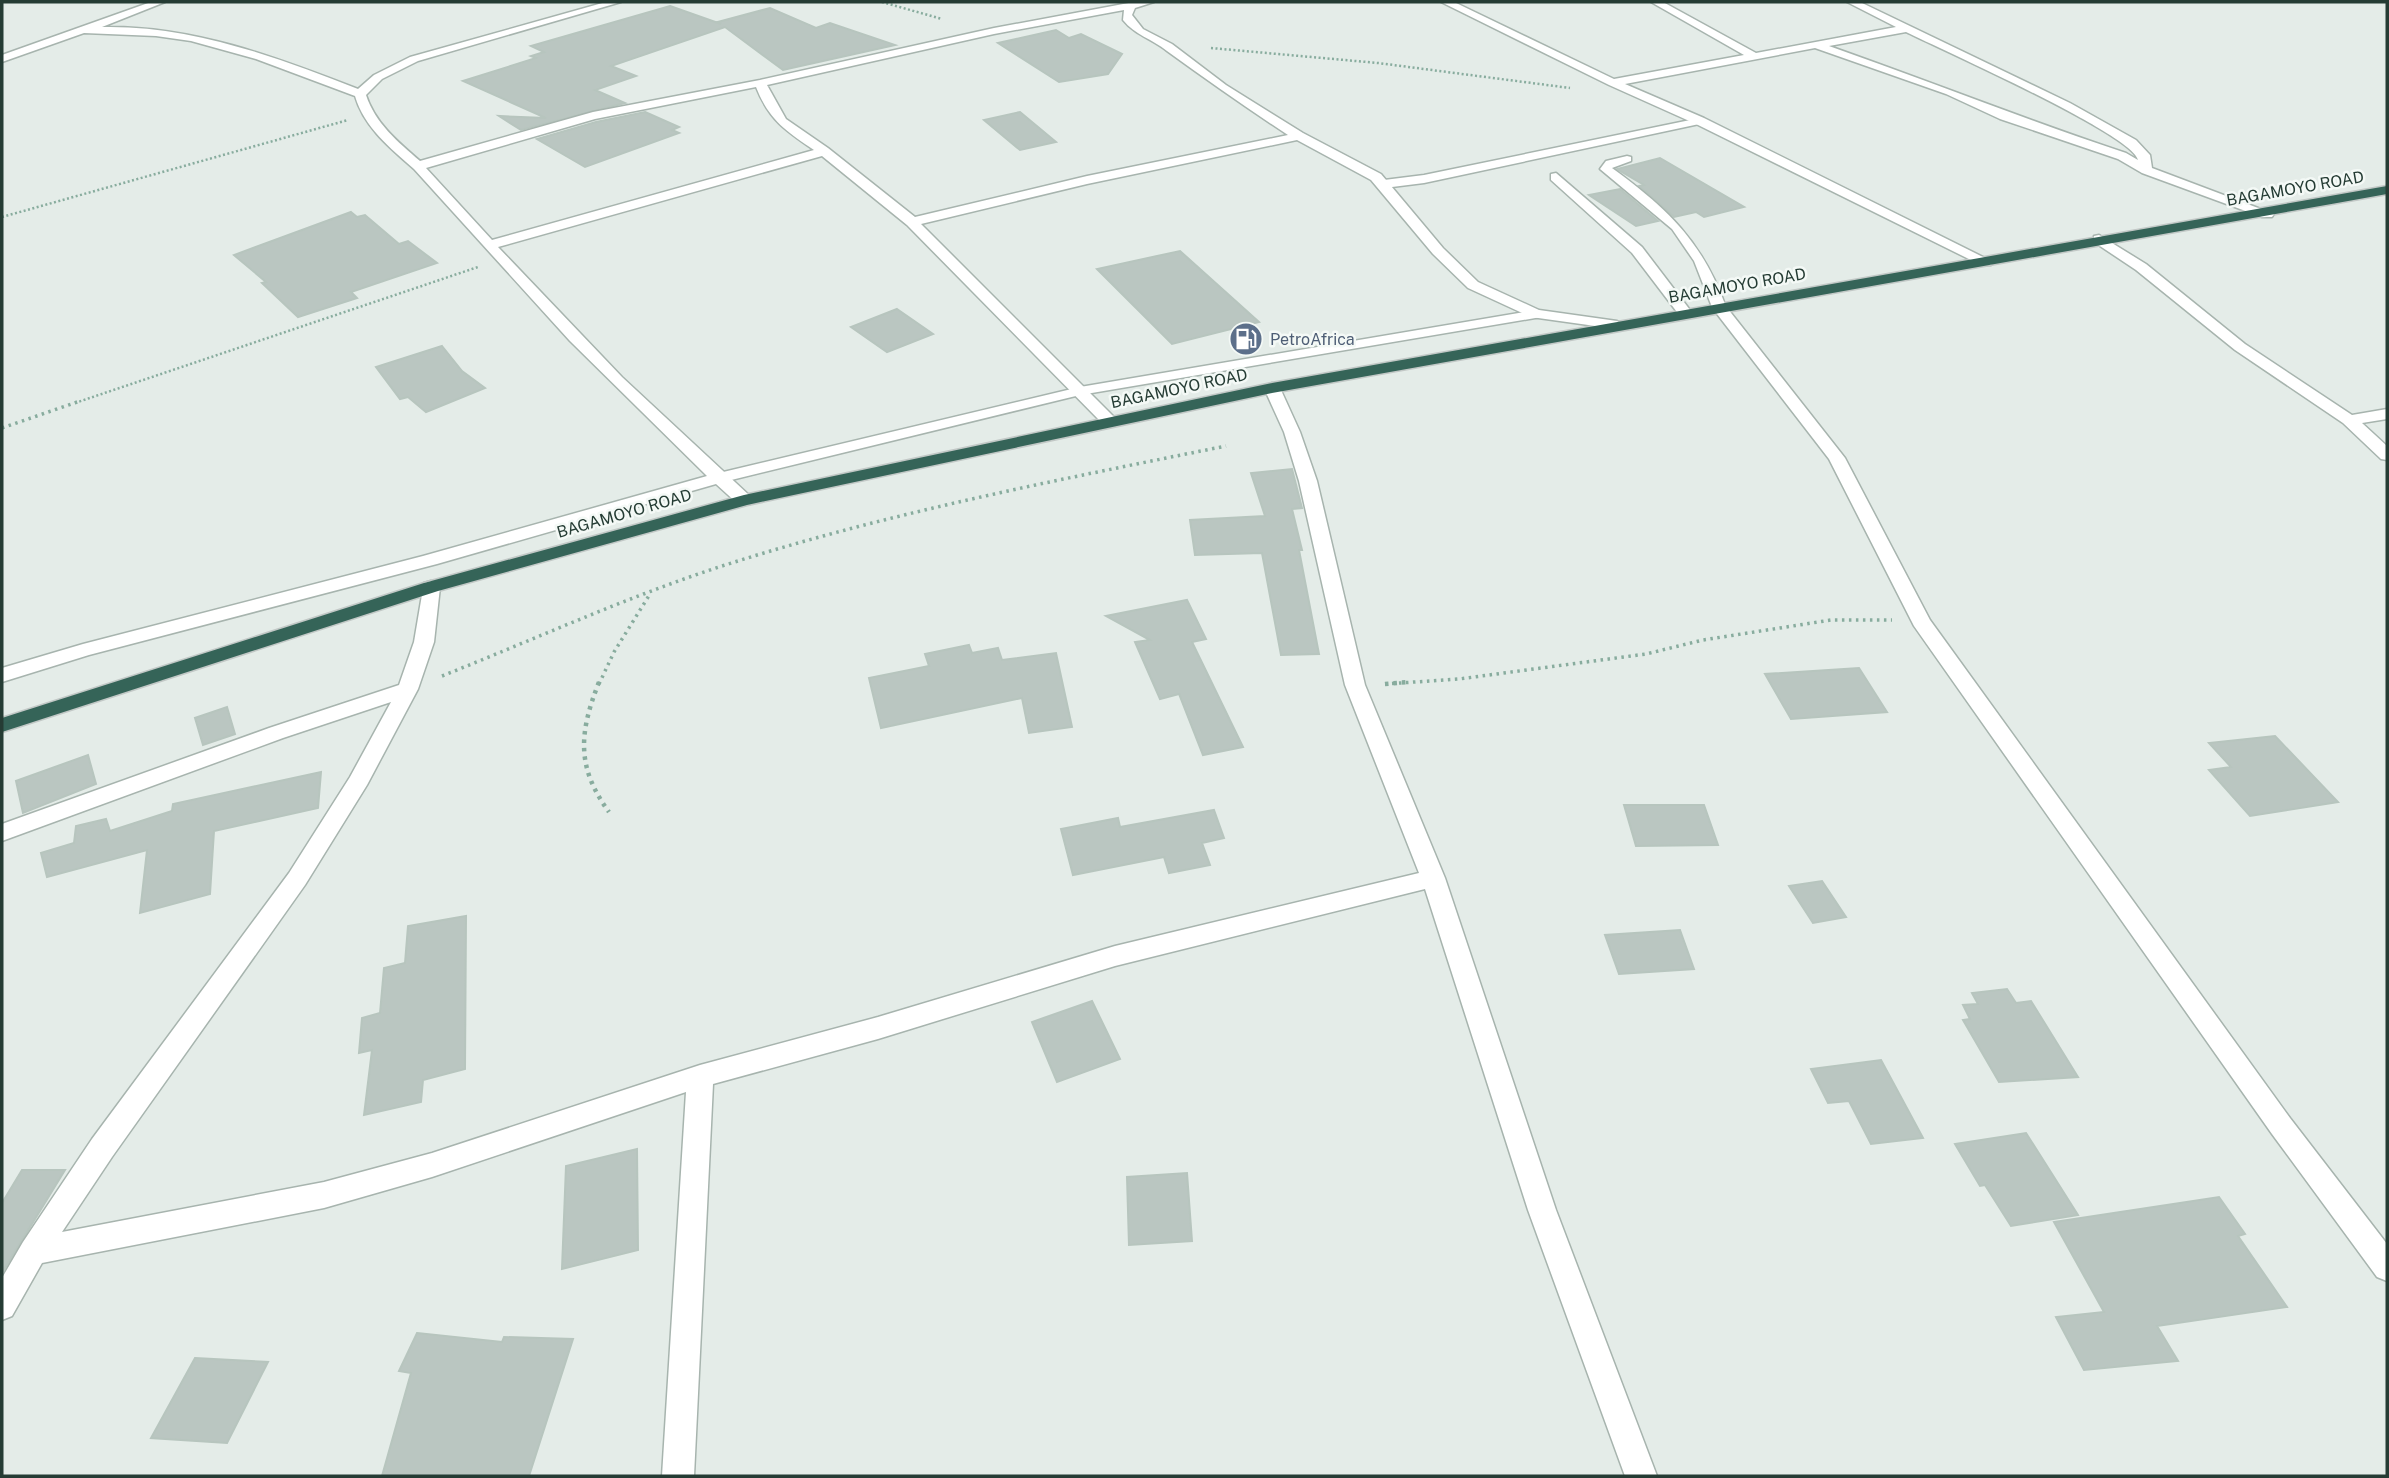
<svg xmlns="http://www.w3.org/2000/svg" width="2389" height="1478" font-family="'Public Sans',sans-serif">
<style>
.building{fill:#bac6c1;stroke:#b7c5be;stroke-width:2}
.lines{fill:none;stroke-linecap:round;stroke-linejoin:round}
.lane-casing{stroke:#a7b4ae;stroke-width:3}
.street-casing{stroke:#a7b4ae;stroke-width:3}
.highway-casing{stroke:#c2c8c6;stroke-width:3}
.path-far2{stroke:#88ac9e;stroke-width:2.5;stroke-dasharray:2 2.5;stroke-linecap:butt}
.path-far1{stroke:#88ac9e;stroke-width:3.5;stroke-dasharray:2.5 4.5;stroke-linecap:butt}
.path{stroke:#88ac9e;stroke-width:4.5;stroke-dasharray:3.5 5;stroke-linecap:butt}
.lane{fill:#fff;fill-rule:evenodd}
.street{fill:#fff;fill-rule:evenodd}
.highway{fill:#356458;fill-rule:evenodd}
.labels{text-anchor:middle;stroke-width:5;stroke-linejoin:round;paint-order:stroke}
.far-street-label{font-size:16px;fill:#253c34;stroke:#f4f9f6}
.far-service-label{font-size:16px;fill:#4e5e75;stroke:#f4f9f6;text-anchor:start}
</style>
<rect width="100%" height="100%" fill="#e4ece8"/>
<!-- building -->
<g class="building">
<path d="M670 6 721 24 718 22 770 8 816 28 830 23 895 45 783 70 725 27 611 66 636 76 595 90 625 103 521 130 499 116 546 118 463 81 536 58 531 56 544 52 531 46Z"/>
<path d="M1056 30 1069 38 1081 34 1122 54 1108 74 1059 82 998 43Z"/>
<path d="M645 112 679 127 672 130 679 133 585 167 537 139 596 122Z"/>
<path d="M1020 112 1056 142 1020 150 984 120Z"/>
<path d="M1660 158 1744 207 1704 217 1696 212 1674 217 1639 186 1644 185 1617 169Z"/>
<path d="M1620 189 1658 221 1636 226 1589 195Z"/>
<path d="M351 212 357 217 365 215 399 244 408 241 437 263 351 292 357 298 298 317 262 283 266 282 234 255Z"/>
<path d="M1180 251 1259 322 1172 344 1097 269Z"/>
<path d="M897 309 933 334 887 352 851 327Z"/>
<path d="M442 346 462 371 485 388 426 412 408 397 400 399 376 367Z"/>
<path d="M1292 469 1302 508 1292 509 1302 550H1299L1319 654 1281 655 1262 553 1195 555 1190 520 1265 516 1251 473Z"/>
<path d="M1187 600 1206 639 1192 642 1243 747 1203 755 1179 694 1160 699 1135 642 1150 640 1106 616Z"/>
<path d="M969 645 972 653 998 648 1002 660 1056 653 1072 727 1029 733 1022 698 881 728 869 678 929 666 925 654Z"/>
<path d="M1859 668 1887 712 1791 719 1765 674Z"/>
<path d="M227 707 235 734 203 745 195 718Z"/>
<path d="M2275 736 2338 802 2250 816 2209 770 2231 767 2209 743Z"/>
<path d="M88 755 96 784 23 813 16 781Z"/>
<path d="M321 772 318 808 214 831 210 894 140 913 147 850 47 877 41 853 74 843 76 826 106 819 110 831 172 811 173 804Z"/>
<path d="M1624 805H1704L1718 845 1636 846Z"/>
<path d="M1214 810 1224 838 1202 843 1210 865 1169 873 1164 857 1073 875 1061 829 1118 818 1120 827Z"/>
<path d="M1822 881 1846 917 1813 923 1789 886Z"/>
<path d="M466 916 465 1069 423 1080 421 1102 364 1115 372 1050 359 1053 362 1018 380 1013 384 968 405 963 408 926Z"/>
<path d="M1680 930 1694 969 1619 974 1605 935Z"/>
<path d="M2007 989 2016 1003 2031 1001 2078 1077 1999 1082 1963 1020 1970 1019 1963 1005 1978 1004 1972 993Z"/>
<path d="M1092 1001 1120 1059 1057 1082 1032 1022Z"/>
<path d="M1881 1060 1923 1138 1871 1144 1849 1101 1828 1103 1811 1069Z"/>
<path d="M2026 1133 2078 1215 2011 1226 1985 1185 1980 1186 1955 1144Z"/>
<path d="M637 1149 638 1250 562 1269 566 1166Z"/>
<path d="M22 1170H65L2 1273V1203Z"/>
<path d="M1187 1173 1192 1241 1129 1245 1127 1177Z"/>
<path d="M2219 1197 2245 1234 2238 1236 2287 1307 2157 1326 2178 1361 2084 1370 2056 1317 2104 1312 2054 1222Z"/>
<path d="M417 1333 502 1342 504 1337 573 1339 529 1476H382L411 1373 399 1371Z"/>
<path d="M195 1358 268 1362 227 1443 151 1438Z"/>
</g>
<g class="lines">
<defs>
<g id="lane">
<path d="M1700 118 1704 119V123L1424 183 1384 188 1378 184 1384 180 1424 175Z"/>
<path d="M1627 156 1631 157V161L1612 168C1668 209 1702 241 1726 307L1724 310H1714L1712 307 1694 261 1672 229 1600 169 1606 161Z"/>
<path d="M1536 310 1541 311V317L1080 395 719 483 711 478 719 473 1080 387Z"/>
</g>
<g id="street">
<path d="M151 2H165L102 27C191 25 276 57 358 89L374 75 410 57 606 2H621L418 61 382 79 366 95C375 123 398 142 420 161L593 112 760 80 994 28 1134 2H1154L1135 8 1132 15 1143 29 1172 44 1226 85 1303 133 1381 174 1443 248 1478 282 1539 310 1617 321 1624 325 1617 329 1531 317 1468 288 1433 254 1371 180 1297 140 1087 184 921 224 1116 419 1118 422 1110 427 1104 425 907 225 822 156 498 247 622 377 750 496 753 500 750 504H738L716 484 437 564 89 655 2 682V668L83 644 423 556 707 476 570 341 414 169C390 148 364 127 355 96L256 59 191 41 156 36 84 33 2 62V55ZM1124 10 1123 20C1135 35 1152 39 1167 51 1207 80 1247 108 1288 135L1087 176 915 217 828 148 786 119 767 85 994 34ZM756 87C769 120 786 131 814 150L492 240 426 168 595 119Z"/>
<path d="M1441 2H1454L1614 79 1744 55 1651 2H1663L1756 53 1896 27 1847 2H1860L2070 103 2136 140 2150 155 2152 168 2274 214 2272 217H2262L2142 173 2118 159 2000 119 1946 94 1815 48 1625 84 1704 118 1993 262 1991 265H1981L1696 124 1609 85ZM1906 32C1940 49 2132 134 2138 160L2126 153C2026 120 1929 81 1829 46Z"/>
<path d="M1556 173 1642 247 1690 310 1692 313 1690 316H1680L1632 253 1551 180V174Z"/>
<path d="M2099 235 2146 264 2245 344 2352 415 2387 409V419L2362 423 2387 446V460L2381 459 2343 423 2235 350 2136 270 2094 242V236Z"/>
<path d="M1719 303 1724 304 1845 458 1930 620 2290 1118 2387 1244V1281L2377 1277 2272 1134 1914 626 1829 459 1714 310 1712 307Z"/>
<path d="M1272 383 1280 388 1300 432 1317 481 1365 685 1445 878 1556 1210 1657 1476H1625L1528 1210 1425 889 1115 966 878 1039 713 1084 694 1476H662L686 1092 432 1177 324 1208 42 1263 12 1316 2 1320V1278L23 1242 92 1139 289 873 350 777 391 702 283 738 2 841V824L269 728 399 685 414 642 424 583 431 581 440 587 434 642 418 689 367 785 305 885 112 1157 62 1232 324 1182 432 1153 700 1065 878 1017 1115 946 1419 873 1345 685 1299 481 1284 432 1264 388Z"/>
</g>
<path id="highway" d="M2387 186V194L2337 203 1272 393 747 505 438 591 2 732V718L424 583 744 495 1272 383Z"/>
</defs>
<!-- lane casing -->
<use href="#lane" class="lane-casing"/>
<!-- street casing -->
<use href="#street" class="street-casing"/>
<!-- highway casing -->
<use href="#highway" class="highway-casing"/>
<!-- path-far2 -->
<g class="path-far2">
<path d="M882 2 942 19"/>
<path d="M1211 48 1378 63 1570 88"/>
<path d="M2 217 348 120"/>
<path d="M75 403 478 267"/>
</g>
<!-- path-far1 -->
<g class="path-far1">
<path d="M2 428 80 401"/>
<path d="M442 676C535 639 627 597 722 566 887 513 1057 480 1226 446"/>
<path d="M599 684 614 652 650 594"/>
<path d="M1385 684 1459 679 1646 654 1703 640 1831 620H1892"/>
</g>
<!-- path -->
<g class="path">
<path d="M599 682C579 733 576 767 609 812"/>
<path d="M1385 684 1409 682"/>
</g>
<!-- lane -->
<use href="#lane" class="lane"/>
<!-- street -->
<use href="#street" class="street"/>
<!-- highway -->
<use href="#highway" class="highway"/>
</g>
<!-- icons -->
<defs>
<symbol id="fuel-disc" viewBox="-11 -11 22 22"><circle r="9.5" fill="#5c6f8a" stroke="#f4f9f6"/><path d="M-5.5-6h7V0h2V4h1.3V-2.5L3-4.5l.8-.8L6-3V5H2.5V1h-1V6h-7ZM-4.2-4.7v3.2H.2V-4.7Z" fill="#fff"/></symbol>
</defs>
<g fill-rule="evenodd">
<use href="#fuel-disc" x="1227" y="320" width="38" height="38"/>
</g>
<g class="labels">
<!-- far-street labels -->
<g class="far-street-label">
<text transform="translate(2295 188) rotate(-10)" y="6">BAGAMOYO ROAD</text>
<text transform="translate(1737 285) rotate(-10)" y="6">BAGAMOYO ROAD</text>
<text transform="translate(1179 388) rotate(-12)" y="6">BAGAMOYO ROAD</text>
<text transform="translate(624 513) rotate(-16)" y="6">BAGAMOYO ROAD</text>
</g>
<!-- far-service labels -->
<g class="far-service-label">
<text x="1270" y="345">PetroAfrica</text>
</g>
</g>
<!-- border -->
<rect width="2389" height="1478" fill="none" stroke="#253c34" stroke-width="7"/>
</svg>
